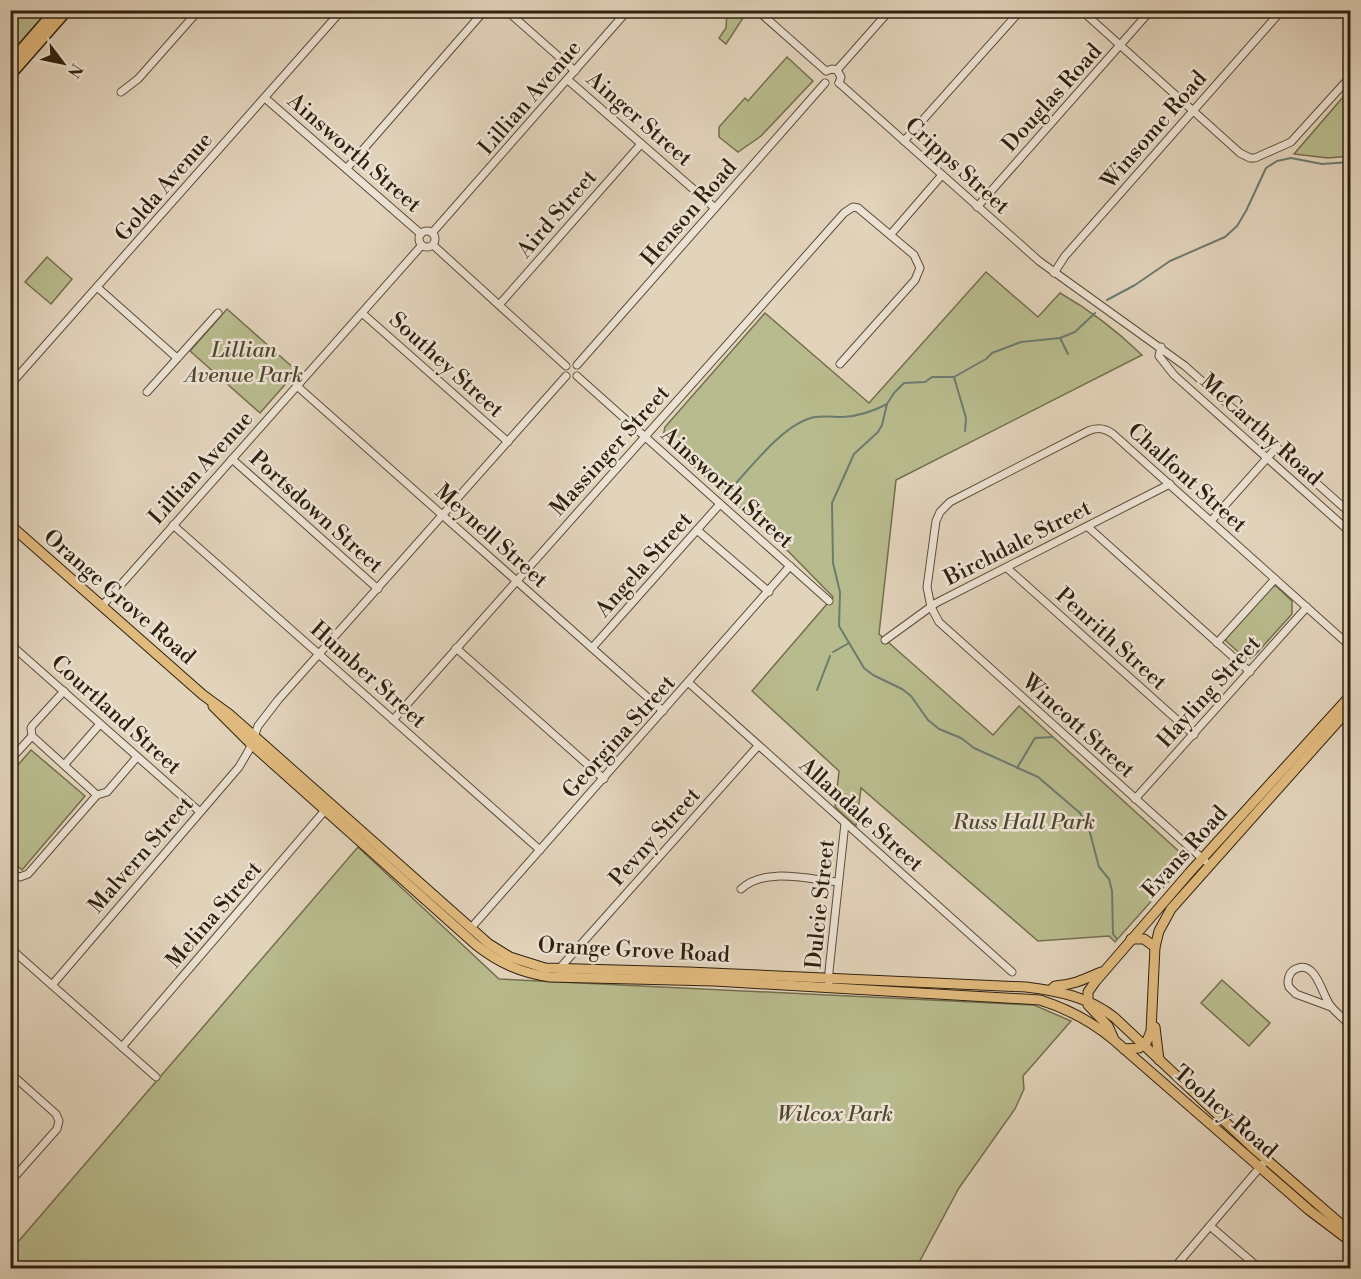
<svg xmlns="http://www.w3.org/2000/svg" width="1361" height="1279" font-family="'Libre Bodoni',serif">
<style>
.green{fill:#b8bb8d;stroke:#746e4e;stroke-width:1.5}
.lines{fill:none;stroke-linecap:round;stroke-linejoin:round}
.stream{stroke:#6c7b6f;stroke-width:2}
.minor-casing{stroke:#5c4d39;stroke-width:9}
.major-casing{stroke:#2f200e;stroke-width:11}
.highway-casing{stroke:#2f200e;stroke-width:13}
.minor{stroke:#ece2d3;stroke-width:7}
.major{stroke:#e1ba7e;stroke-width:9}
.highway{stroke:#e1ba7e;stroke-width:10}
.labels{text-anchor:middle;stroke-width:5;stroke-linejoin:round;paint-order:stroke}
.street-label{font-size:22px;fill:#2f200e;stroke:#ece2d3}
.park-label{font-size:22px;font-style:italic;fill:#51472e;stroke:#ece2d3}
</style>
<rect width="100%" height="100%" fill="#e2d3bb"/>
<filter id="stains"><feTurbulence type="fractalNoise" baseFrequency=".00333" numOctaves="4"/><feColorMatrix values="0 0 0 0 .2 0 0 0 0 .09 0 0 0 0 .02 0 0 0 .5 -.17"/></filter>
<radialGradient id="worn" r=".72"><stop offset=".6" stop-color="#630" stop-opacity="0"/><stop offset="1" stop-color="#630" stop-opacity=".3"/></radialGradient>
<!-- green -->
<g class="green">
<path d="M18 11H48L11 53V17Z"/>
<path d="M727 11H735L743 18 726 44 719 38 726 28Z"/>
<path d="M787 57 813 81 761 136 738 152 719 137V127L745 98 748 101Z"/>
<path d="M1350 89V156L1328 158 1294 154Z"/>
<path d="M47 257 72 279 51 304 25 282Z"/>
<path d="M986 272 1038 317 1060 293C1090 310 1117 331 1142 355L896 480 879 634 993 735 1019 706 1184 856 1187 861 1115 942 1109 936 1038 941 861 788 856 826 835 807 839 771 752 691 833 597 790 553 666 441 663 436 665 427 765 313 869 403Z"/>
<path d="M227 309 297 371 260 413 190 351Z"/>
<path d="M1273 586H1276L1292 601V614L1255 655 1250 658 1244 657 1226 641V638Z"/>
<path d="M31 750 85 796 22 870 11 860V773Z"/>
<path d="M358 847 499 979 1034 1005 1071 1021 1023 1076 1024 1089 1015 1109 959 1188 916 1268H11V1250Z"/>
<path d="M1222 980 1270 1023 1249 1046 1201 1003Z"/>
</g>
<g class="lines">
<!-- stream -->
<g class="stream">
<path d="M1107 300 1135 285 1170 261 1225 237 1237 226 1246 211 1266 168 1277 161 1291 158 1322 164 1350 162"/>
<path d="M1095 313 1075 332 1060 338 1021 342 992 353 986 359 954 377H932L925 382 904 383 894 393 887 404 882 425 878 432 854 454 832 503 833 563 840 592 839 626 864 668 873 675 902 689 911 696 928 720 939 729 961 738 974 748 1038 777 1080 813 1089 829 1099 867 1109 879 1112 891 1113 934 1117 939"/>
<path d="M1060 338 1068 354"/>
<path d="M954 377 966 418 965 431"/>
<path d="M728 492C750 469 783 423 815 417 824 416 834 417 843 417 860 416 872 412 887 404"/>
<path d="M833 652 849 643"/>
<path d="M817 690 830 656"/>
<path d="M1017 768 1035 738 1053 737"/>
</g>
<defs>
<g id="minor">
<path d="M506 10 575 71"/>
<path d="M757 10 826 71"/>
<path d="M1081 10 1240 153 1250 158H1255L1291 142 1350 77"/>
<path d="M837 70 890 10"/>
<path d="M826 71 832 69 837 70 841 77 839 83"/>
<path d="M568 80 715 208"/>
<path d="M839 83 1039 261 1185 366 1350 513"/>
<path d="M121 92 138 79 199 10"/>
<path d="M265 98 421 234"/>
<path d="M904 141 1021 10"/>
<path d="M347 168 485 10"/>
<path d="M977 207 1151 10"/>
<circle cx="427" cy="239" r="8"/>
<path d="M432 233 628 10"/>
<path d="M891 234 942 175"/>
<path d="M433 245 566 366"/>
<path d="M1054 273 1065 256 1282 10"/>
<path d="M97 287 177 358"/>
<path d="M499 305 641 144"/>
<path d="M362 313 508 442"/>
<path d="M1161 347 1159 356 1174 375 1350 532"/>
<path d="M577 365 825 83"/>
<path d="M577 376 829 601"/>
<path d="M10 385 342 10"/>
<path d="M297 386 663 711"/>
<path d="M147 392 218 313"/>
<path d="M232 459 378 589"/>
<path d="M1211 521 1277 447"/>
<path d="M173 525 540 850"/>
<path d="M1088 527 1250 672"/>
<path d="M697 530 769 592"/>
<path d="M1007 568 1194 735"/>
<path d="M102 606 422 245"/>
<path d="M885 640 936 603 1170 484"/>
<path d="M1217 643 1275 579"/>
<path d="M10 644 200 812"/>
<path d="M456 648 604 779"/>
<path d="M592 648 720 504"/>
<path d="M689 683 1012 972"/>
<path d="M393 720 844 213 853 207 858 208 914 255 920 268 915 280 840 364"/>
<path d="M32 736 31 728 33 725 64 691"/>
<path d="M10 760 32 736 97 795 28 874 20 877 10 874"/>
<path d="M65 764 100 724"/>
<path d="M97 795 107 792 137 757"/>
<path d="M1135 799 1307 607"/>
<path d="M1205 861 939 622 931 607 927 587 936 521 940 512 950 502 1088 431C1098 427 1105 428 1113 434L1350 646"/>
<path d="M741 889C765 867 807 879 838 882"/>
<path d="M471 928 790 566"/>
<path d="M10 948 156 1077"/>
<path d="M559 969 758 746"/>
<path d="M829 982V971L845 823"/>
<path d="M52 985 239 767 249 750 258 726 278 700 566 376"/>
<path d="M1331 1007 1296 994 1289 987 1288 983C1288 976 1291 970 1298 968 1316 962 1322 994 1330 1005 1335 1012 1344 1019 1350 1025"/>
<path d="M122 1047 327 808"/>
<path d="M10 1073 56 1114 59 1121 57 1129 10 1182"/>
<path d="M1210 1226 1259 1268"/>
<path d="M1174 1268 1267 1159"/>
</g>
<g id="major">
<path d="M10 525 203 695 229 714 253 735 489 944 510 957 545 968 688 972 1026 987C1059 991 1089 997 1115 1018L1252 1147 1350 1232"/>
<path d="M213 706 251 744 476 945C499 963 521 973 550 977L714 981 1040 1000C1069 1009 1091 1021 1114 1040L1309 1210 1350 1241"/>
<path d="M1131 939H1144L1155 947"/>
<path d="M1051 990 1055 986C1073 985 1085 979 1101 972"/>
<path d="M1155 1027 1159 1060"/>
<path d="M1113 1037 1108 1026 1088 1005V992L1095 982 1190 872 1350 696"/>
<path d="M1124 1049 1139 1048 1147 1041 1151 1031 1155 947 1159 931 1171 909 1350 708"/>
</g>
<g id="highway">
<path d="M10 63 56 10"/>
<path d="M10 75 67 10"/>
</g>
</defs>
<!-- minor casing -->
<use href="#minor" class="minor-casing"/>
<!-- major casing -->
<use href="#major" class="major-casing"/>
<!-- highway casing -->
<use href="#highway" class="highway-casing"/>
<!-- minor -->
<use href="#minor" class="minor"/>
<!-- major -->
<use href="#major" class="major"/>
<!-- highway -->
<use href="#highway" class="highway"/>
</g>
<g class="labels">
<!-- street labels -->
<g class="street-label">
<text transform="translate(529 97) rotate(-49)" y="8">Lillian Avenue</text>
<text transform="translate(1051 97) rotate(-48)" y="8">Douglas Road</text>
<text transform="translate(640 118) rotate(41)" y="8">Ainger Street</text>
<text transform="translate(1153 129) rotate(-49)" y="8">Winsome Road</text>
<text transform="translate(355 152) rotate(41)" y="8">Ainsworth Street</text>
<text transform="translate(958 165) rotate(42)" y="8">Cripps Street</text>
<text transform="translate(163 186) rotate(-49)" y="8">Golda Avenue</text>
<text transform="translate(688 212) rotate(-49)" y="8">Henson Road</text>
<text transform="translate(556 213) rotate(-49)" y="8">Aird Street</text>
<text transform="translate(447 364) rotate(42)" y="8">Southey Street</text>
<text transform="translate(1262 429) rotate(42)" y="8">McCarthy Road</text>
<text transform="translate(609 450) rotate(-48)" y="8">Massinger Street</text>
<text transform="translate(200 467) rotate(-48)" y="8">Lillian Avenue</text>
<text transform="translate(1188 477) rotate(42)" y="8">Chalfont Street</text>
<text transform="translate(728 487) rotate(42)" y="8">Ainsworth Street</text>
<text transform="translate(317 511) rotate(42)" y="8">Portsdown Street</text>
<text transform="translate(492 535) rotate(42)" y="8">Meynell Street</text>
<text transform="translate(1017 542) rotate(-27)" y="8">Birchdale Street</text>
<text transform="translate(643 564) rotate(-48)" y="8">Angela Street</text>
<text transform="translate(120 596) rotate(41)" y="8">Orange Grove Road</text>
<text transform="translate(1112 638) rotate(42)" y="8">Penrith Street</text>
<text transform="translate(369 674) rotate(42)" y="8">Humber Street</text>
<text transform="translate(1208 691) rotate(-48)" y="8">Hayling Street</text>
<text transform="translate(117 714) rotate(42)" y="8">Courtland Street</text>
<text transform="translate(1079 725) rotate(42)" y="8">Wincott Street</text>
<text transform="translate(618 736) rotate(-48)" y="8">Georgina Street</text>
<text transform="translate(862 814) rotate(42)" y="8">Allandale Street</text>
<text transform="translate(654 836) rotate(-48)" y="8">Pevny Street</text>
<text transform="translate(1184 851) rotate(-48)" y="8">Evans Road</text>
<text transform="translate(140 854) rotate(-49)" y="8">Malvern Street</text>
<text transform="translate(819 904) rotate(-84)" y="8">Dulcie Street</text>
<text transform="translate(213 914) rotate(-49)" y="8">Melina Street</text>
<text transform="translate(634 949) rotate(3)" y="8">Orange Grove Road</text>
<text transform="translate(1226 1111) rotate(41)" y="8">Toohey Road</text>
</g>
<!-- park labels -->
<g class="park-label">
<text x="244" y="357">Lillian<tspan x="244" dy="25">Avenue Park</tspan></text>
<text x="1024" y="829">Russ Hall Park</text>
<text x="835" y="1121">Wilcox Park</text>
</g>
</g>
<!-- margin -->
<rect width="1361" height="1279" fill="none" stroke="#e2d3bb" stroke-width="36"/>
<rect x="12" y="12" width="1337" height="1255" fill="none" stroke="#2f200e" stroke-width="3"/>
<rect x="18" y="18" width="1325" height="1243" fill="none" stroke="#2f200e" stroke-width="1.5"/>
<!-- north arrow -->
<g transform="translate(63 63) rotate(122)" stroke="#ece2d3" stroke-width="4.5" paint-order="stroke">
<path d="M0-4.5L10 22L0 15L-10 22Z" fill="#2f200e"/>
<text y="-9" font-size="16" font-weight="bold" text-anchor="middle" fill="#2f200e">N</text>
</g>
<rect width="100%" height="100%" filter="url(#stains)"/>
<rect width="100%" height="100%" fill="url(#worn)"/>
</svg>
